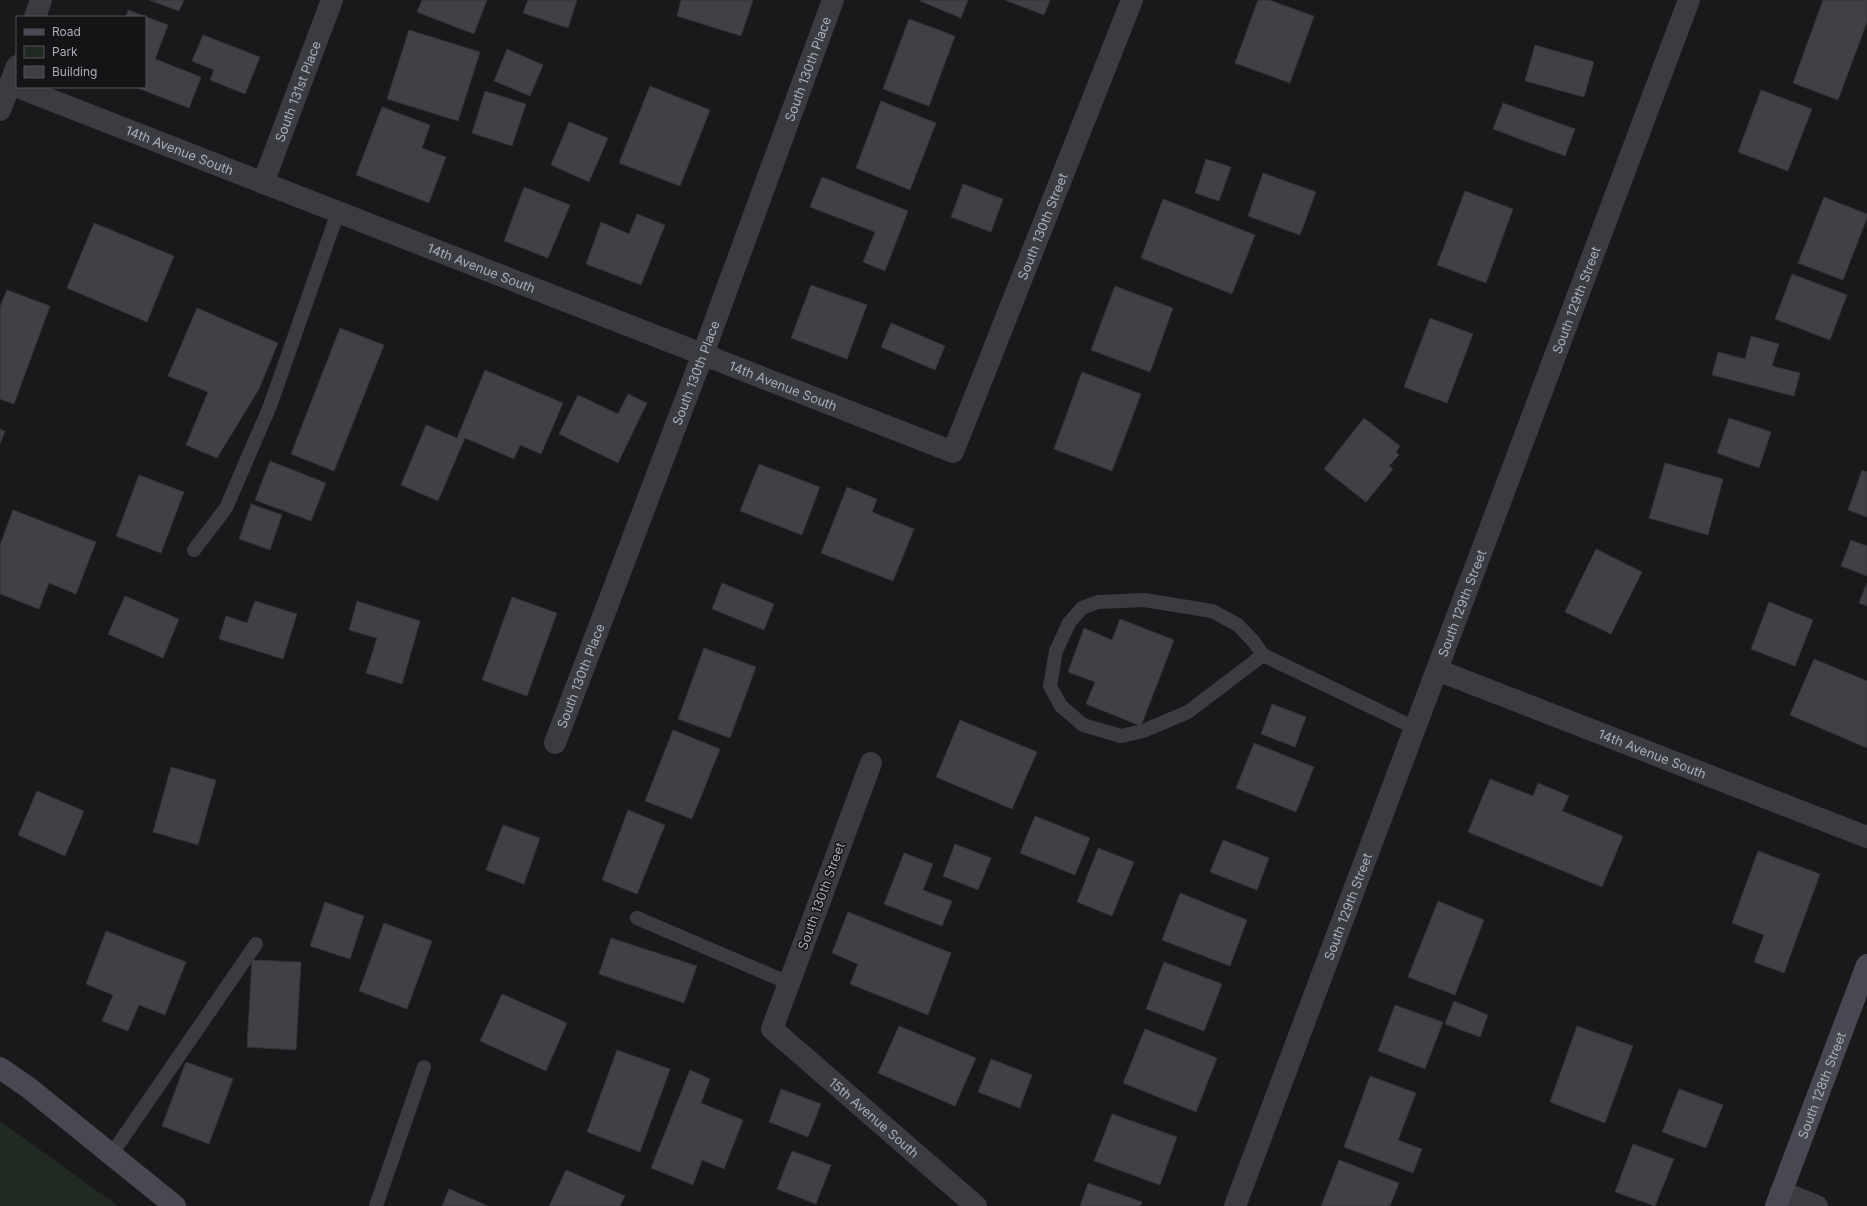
<svg xmlns="http://www.w3.org/2000/svg" width="1867" height="1206" font-family="Inter,sans-serif">
<style>
.green{fill:#202a22}
.building{fill:#404145;stroke:#333337}
.lines{fill:none;stroke-linecap:round;stroke-linejoin:round}
.service{stroke:#3b3c42;stroke-width:14}
.minor{stroke:#3b3c42;stroke-width:22}
.secondary{stroke:#474851;stroke-width:22}
.labels{text-anchor:middle;stroke-width:3;stroke-linejoin:round;paint-order:stroke}
.street-label{font-size:13px;fill:#aaaebb;stroke:#141416}
</style>
<rect width="100%" height="100%" fill="#19191b"/>
<!-- green -->
<path class="green" d="M0 1121 118 1206H0Z"/>
<!-- building -->
<g class="building">
<path d="M149 0H184L179 11Z"/>
<path d="M422 0H487L474 34 417 12Z"/>
<path d="M528 0H577L568 28 523 13Z"/>
<path d="M681 0H753L741 36 677 16Z"/>
<path d="M920 0H968L961 18 920 1Z"/>
<path d="M1005 0H1050L1044 15Z"/>
<path d="M1258 0H1269L1314 16 1290 83 1235 63Z"/>
<path d="M1823 0H1867V22L1838 100 1793 83Z"/>
<path d="M128 10 168 25 155 59 201 77 189 108 135 87H145V17H126Z"/>
<path d="M909 19 955 36 929 106 883 89Z"/>
<path d="M409 30 480 52 458 121 387 99Z"/>
<path d="M203 35 260 57 245 94 210 80 214 70 192 61Z"/>
<path d="M1535 45 1594 62 1584 97 1525 81Z"/>
<path d="M507 49 543 65 530 96 494 81Z"/>
<path d="M650 86 710 110 680 186 619 163Z"/>
<path d="M1761 90 1812 109 1788 171 1738 152Z"/>
<path d="M485 91 526 104 512 146 472 133Z"/>
<path d="M881 101 936 123 910 190 856 168Z"/>
<path d="M1503 103 1575 129 1565 156 1493 129Z"/>
<path d="M382 107 430 125 422 148 446 157 429 203 356 175Z"/>
<path d="M569 122 608 138 589 182 551 165Z"/>
<path d="M1206 159 1231 167 1219 201 1195 193Z"/>
<path d="M1263 173 1316 192 1300 235 1248 216Z"/>
<path d="M822 177 908 211 885 271 863 262 875 232 810 207Z"/>
<path d="M963 184 1003 199 991 232 951 217Z"/>
<path d="M524 187 570 205 548 258 504 241Z"/>
<path d="M1465 191 1513 209 1486 283 1437 265Z"/>
<path d="M1824 197 1867 214V218L1843 280 1798 263Z"/>
<path d="M1163 199 1255 235 1232 294 1141 258Z"/>
<path d="M637 214 665 225 641 285 586 264 601 222 629 234Z"/>
<path d="M94 223 174 256 147 322 67 288Z"/>
<path d="M1792 274 1847 295 1830 340 1775 319Z"/>
<path d="M811 285 867 305 847 359 791 338Z"/>
<path d="M1115 286 1173 308 1150 372 1091 350Z"/>
<path d="M7 290 50 306 14 404 0 399V307Z"/>
<path d="M197 308 278 343 259 389 217 458 186 445 208 392 168 376Z"/>
<path d="M1430 318 1473 334 1447 403 1404 387Z"/>
<path d="M891 323 945 346 935 370 881 347Z"/>
<path d="M340 328 384 345 334 471 291 454Z"/>
<path d="M1751 336 1779 344 1772 366 1800 373 1794 396 1712 375 1718 352 1745 359Z"/>
<path d="M485 370 563 403 541 454 520 445 514 459 465 438 438 501 401 485 426 425 457 438Z"/>
<path d="M1082 372 1141 394 1112 471 1054 449Z"/>
<path d="M628 394 647 403 618 463 559 434 578 395 618 414Z"/>
<path d="M1364 418 1400 446 1396 452 1399 455 1389 466 1393 469 1366 502 1324 469Z"/>
<path d="M1729 418 1771 432 1759 468 1717 453Z"/>
<path d="M0 429 5 431 0 444Z"/>
<path d="M270 461 326 483 311 521 255 500Z"/>
<path d="M1665 463 1723 479 1708 535 1649 518Z"/>
<path d="M759 464 820 487 802 535 740 511Z"/>
<path d="M1862 470 1867 472V517L1848 510Z"/>
<path d="M139 475 184 492 161 553 116 536Z"/>
<path d="M847 487 877 499 872 512 914 529 893 581 821 553Z"/>
<path d="M251 504 282 515 270 550 239 539Z"/>
<path d="M13 510 96 542 76 594 49 583 39 609 0 594V545Z"/>
<path d="M1851 540 1867 546V576L1841 566Z"/>
<path d="M1596 549 1642 572 1611 634 1565 612Z"/>
<path d="M722 583 774 604 764 630 712 609Z"/>
<path d="M1867 583V606L1859 603Z"/>
<path d="M125 596 179 619 163 658 108 634Z"/>
<path d="M512 597 557 613 527 696 482 680Z"/>
<path d="M255 601 297 614 283 659 219 639 226 616 247 623Z"/>
<path d="M357 601 420 621 402 684 366 673 377 638 349 630Z"/>
<path d="M1769 602 1813 620 1795 666 1751 649Z"/>
<path d="M1120 619 1174 640 1141 726 1086 704 1095 682 1068 672 1084 628 1112 640Z"/>
<path d="M704 648 756 667 730 738 678 719Z"/>
<path d="M1814 659 1867 681V748L1790 715Z"/>
<path d="M1272 704 1306 717 1295 747 1261 734Z"/>
<path d="M960 720 1037 752 1012 809 936 777Z"/>
<path d="M673 730 720 749 692 819 645 801Z"/>
<path d="M1254 743 1314 767 1296 812 1236 788Z"/>
<path d="M171 767 216 780 198 845 153 832Z"/>
<path d="M1490 779 1533 796 1538 783 1569 796 1562 811 1623 836 1602 887 1468 832Z"/>
<path d="M37 791 84 811 65 856 18 835Z"/>
<path d="M628 810 665 825 637 894 602 880Z"/>
<path d="M1035 816 1090 838 1075 875 1020 853Z"/>
<path d="M503 825 540 838 524 884 486 870Z"/>
<path d="M1223 840 1269 858 1257 890 1210 872Z"/>
<path d="M955 844 991 858 978 890 943 876Z"/>
<path d="M1098 848 1134 862 1112 916 1077 902Z"/>
<path d="M1758 851 1820 874 1784 973 1754 962 1764 935 1732 923Z"/>
<path d="M904 853 933 864 923 890 952 901 942 926 884 904Z"/>
<path d="M1180 893 1247 920 1230 966 1162 940Z"/>
<path d="M1438 901 1484 920 1455 995 1408 977Z"/>
<path d="M325 902 364 916 350 959 310 946Z"/>
<path d="M848 912 951 953 928 1015 850 984 858 964 832 953Z"/>
<path d="M384 923 432 941 407 1009 359 991Z"/>
<path d="M106 931 186 962 165 1015 139 1005 128 1031 102 1021 113 995 86 984Z"/>
<path d="M611 938 697 966 684 1003 599 974Z"/>
<path d="M252 960 301 962 296 1050 247 1047Z"/>
<path d="M1164 962 1222 984 1204 1031 1146 1009Z"/>
<path d="M502 994 567 1023 546 1071 480 1041Z"/>
<path d="M1454 1001 1488 1015 1480 1037 1445 1024Z"/>
<path d="M1395 1005 1443 1022 1425 1069 1378 1051Z"/>
<path d="M899 1026 976 1058 955 1106 878 1073Z"/>
<path d="M1577 1026 1633 1046 1605 1123 1550 1102Z"/>
<path d="M1145 1029 1217 1058 1196 1112 1123 1083Z"/>
<path d="M617 1050 670 1069 640 1152 587 1132Z"/>
<path d="M991 1059 1032 1075 1020 1108 978 1092Z"/>
<path d="M186 1062 233 1079 209 1144 162 1126Z"/>
<path d="M690 1070 710 1079 701 1103 743 1120 724 1169 702 1160 693 1185 651 1168Z"/>
<path d="M1370 1076 1416 1093 1398 1140 1422 1149 1413 1173 1344 1147Z"/>
<path d="M781 1089 821 1104 808 1137 769 1122Z"/>
<path d="M1679 1089 1723 1105 1706 1148 1662 1132Z"/>
<path d="M1112 1114 1177 1137 1160 1185 1094 1161Z"/>
<path d="M1633 1144 1674 1159 1655 1206 1615 1192Z"/>
<path d="M792 1151 831 1165 816 1204 777 1189Z"/>
<path d="M1339 1160 1399 1183 1390 1206H1321Z"/>
<path d="M566 1170 625 1196 620 1206H549Z"/>
<path d="M1088 1183 1142 1202 1140 1206H1080Z"/>
<path d="M449 1189 488 1206H442Z"/>
</g>
<g class="lines">
<!-- service -->
<g class="service">
<path d="M194 550 226 508 270 406 338 212"/>
<path d="M1263 655 1188 712 1143 731 1121 736 1083 725 1061 706 1050 686 1056 651 1069 623 1082 608 1098 602 1144 600 1212 611 1238 625 1254 642 1263 655 1415 728"/>
<path d="M637 918 789 983"/>
<path d="M111 1155 256 944"/>
<path d="M376 1206 424 1067"/>
</g>
<!-- minor -->
<g class="minor">
<path d="M35 17 41 0"/>
<path id="s1" d="M10 84 953 452 1132 0"/>
<path d="M0 110 17 66"/>
<path id="s2" d="M263 183 332 0"/>
<path id="s3" d="M1437 670 1867 837"/>
<path id="s4" d="M555 743 703 354 833 0"/>
<path id="s5" d="M871 763 772 1029 976 1206"/>
<path d="M1781 1192 1817 1206"/>
<path id="s6" d="M1235 1206 1689 0"/>
</g>
<!-- secondary -->
<g class="secondary">
<path d="M0 1068 29 1088 175 1206"/>
<path id="s7" d="M1776 1206 1867 965"/>
</g>
</g>
<g class="labels">
<!-- street labels -->
<g class="street-label">
<text dy="5" stroke="none"><textPath href="#s4" startOffset="720">South 130th Place</textPath></text>
<text dy="5" stroke="none"><textPath href="#s2" startOffset="98">South 131st Place</textPath></text>
<text dy="5" stroke="none"><textPath href="#s1" startOffset="182">14th Avenue South</textPath></text>
<text dy="5" stroke="none"><textPath href="#s1" startOffset="1255">South 130th Street</textPath></text>
<text dy="5" stroke="none"><textPath href="#s1" startOffset="506">14th Avenue South</textPath></text>
<text dy="5" stroke="none"><textPath href="#s6" startOffset="968">South 129th Street</textPath></text>
<text dy="5" stroke="none"><textPath href="#s4" startOffset="396">South 130th Place</textPath></text>
<text dy="5" stroke="none"><textPath href="#s1" startOffset="830">14th Avenue South</textPath></text>
<text dy="5" stroke="none"><textPath href="#s6" startOffset="644">South 129th Street</textPath></text>
<text dy="5" stroke="none"><textPath href="#s4" startOffset="72">South 130th Place</textPath></text>
<text dy="5" stroke="none"><textPath href="#s3" startOffset="231">14th Avenue South</textPath></text>
<text transform="translate(821 896) rotate(-70)" y="5">South 130th Street</text>
<text dy="5" stroke="none"><textPath href="#s6" startOffset="320">South 129th Street</textPath></text>
<text dy="5" stroke="none"><textPath href="#s7" startOffset="129">South 128th Street</textPath></text>
<text dy="5" stroke="none"><textPath href="#s5" startOffset="419">15th Avenue South</textPath></text>
</g>
</g>
<!-- legend -->
<rect x="16" y="16" width="130" height="72" fill="#141416" stroke="#505258"/>
<rect x="24" y="29" width="20" height="6" fill="#474851" stroke="#505258"/>
<text x="52" y="36" font-size="12" fill="#aaaebb">Road</text>
<rect x="24" y="46" width="20" height="12" fill="#202a22" stroke="#505258"/>
<text x="52" y="56" font-size="12" fill="#aaaebb">Park</text>
<rect x="24" y="66" width="20" height="12" fill="#404145" stroke="#505258"/>
<text x="52" y="76" font-size="12" fill="#aaaebb">Building</text>
</svg>
